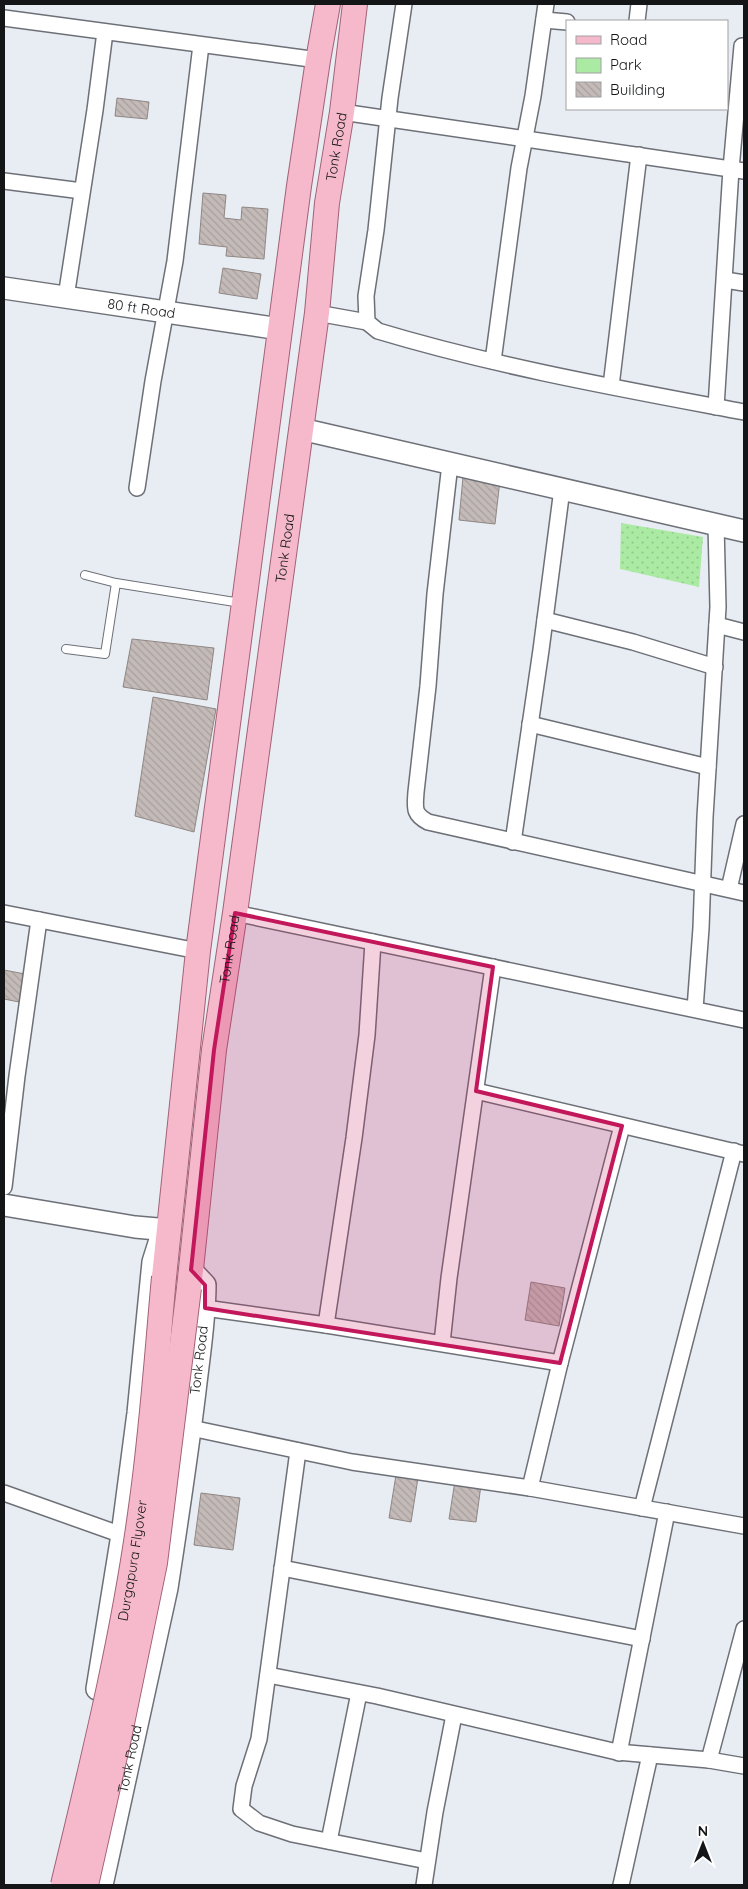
<svg xmlns="http://www.w3.org/2000/svg" width="748" height="1889" font-family="Quicksand,sans-serif">
<style>
.green{fill:url(#green-dots)}
.building{fill:url(#building-back-hatch);stroke:#8f8784}
.lines{fill:none;stroke-linecap:round;stroke-linejoin:round}
.lane-casing{stroke:#6d7077;stroke-width:10}
.street-casing{stroke:#6d7077;stroke-width:18}
.secondary-casing{stroke:#6d7077;stroke-width:24}
.primary-casing{stroke:#a36276;stroke-width:26}
.lane{stroke:#fff;stroke-width:8}
.street{stroke:#fff;stroke-width:15}
.secondary{stroke:#fff;stroke-width:21}
.primary{stroke:#f6b9cb;stroke-width:24}
.primary-bridge-casing{stroke:#a36276;stroke-width:26;stroke-linecap:butt}
.primary-bridge{stroke:#f6b9cb;stroke-width:24}
.marked{fill:#c2185b;fill-opacity:0.2;stroke:#c2185b;stroke-width:4;stroke-linejoin:round}
.labels{text-anchor:middle;stroke-width:5;stroke-linejoin:round;paint-order:stroke}
.street-label{font-size:14px;fill:#131517;stroke:#fff}
</style>
<defs>
<pattern id="green-dots" width="8" height="8" patternUnits="userSpaceOnUse" patternTransform="scale(1.25)"><rect width="8" height="8" fill="#aaeaa3"/><path d="M2 2h.1M6 6h.1" fill="none" stroke="#91c88c" stroke-width="1.8" stroke-linecap="round"/></pattern>
<pattern id="building-back-hatch" width="6" height="6" patternUnits="userSpaceOnUse" patternTransform="scale(1.25)"><rect width="6" height="6" fill="#c4bbb9"/><path d="M-1 5l2 2M0 0l6 6M5-1l2 2" fill="none" stroke="#a8a09e"/></pattern>
</defs>
<rect width="100%" height="100%" fill="#e8ecf3"/>
<!-- green -->
<path class="green" d="M621 523 703 537 699 587 620 569Z"/>
<!-- building -->
<g class="building">
<path d="M117 98 149 102 147 119 115 116Z"/>
<path d="M203 193 226 195 224 218 241 220 242 207 268 209 264 259 226 256 227 247 199 244Z"/>
<path d="M223 268 261 274 257 299 219 293Z"/>
<path d="M463 477 500 480 495 524 459 520Z"/>
<path d="M132 639 214 648 207 700 123 687Z"/>
<path d="M153 697 216 709 194 832 135 816Z"/>
<path d="M4 970 25 974 19 1002 4 999Z"/>
<path d="M531 1282 565 1288 559 1326 525 1320Z"/>
<path d="M396 1475 418 1478 411 1522 389 1518Z"/>
<path d="M455 1481 481 1485 476 1522 449 1519Z"/>
<path d="M201 1493 240 1498 233 1550 194 1545Z"/>
</g>
<g class="lines">
<defs>
<g id="lane">
<path d="M85 575 116 583"/>
<path d="M66 649 105 654 116 583 241 603"/>
</g>
<g id="street">
<path d="M404 4 390 98 376 230 366 296 367 322 378 331C498 367 622 389 744 412"/>
<path d="M4 18 318 60"/>
<path d="M544 20 567 22"/>
<path d="M637 21 639 4"/>
<path d="M342 112 744 171"/>
<path d="M4 181 82 191"/>
<path d="M725 280 744 283"/>
<path d="M66 297 95 110 105 32"/>
<path d="M317 313 367 322"/>
<path d="M493 361 519 168 533 96 546 4"/>
<path d="M611 386 639 155"/>
<path d="M716 407 731 169 742 46"/>
<path d="M450 464 435 594 428 686 416 792C415 808 413 814 428 822L744 893"/>
<path d="M137 488 153 381 175 261 201 45"/>
<path d="M545 620 633 642 715 667"/>
<path d="M717 625 744 632"/>
<path d="M530 724 708 767"/>
<path d="M513 842 541 650 562 489"/>
<path d="M729 889 744 824"/>
<path d="M4 913 198 951"/>
<path d="M235 913 744 1020"/>
<path d="M695 1009 701 928 705 817 718 607 716 524"/>
<path d="M476 1091 744 1154"/>
<path d="M4 1187 17 1076 39 920"/>
<path d="M205 1308 326 1325 560 1363"/>
<path d="M326 1325 354 1138 367 1035 373 942"/>
<path d="M442 1343 449 1278 493 967"/>
<path d="M191 1428 352 1462 530 1488 744 1526"/>
<path d="M298 1451 259 1739 244 1786 241 1809 259 1823 292 1834 427 1861"/>
<path d="M530 1488 560 1363 622 1126"/>
<path d="M4 1493 122 1535"/>
<path d="M642 1508 734 1151"/>
<path d="M282 1568 642 1639"/>
<path d="M744 1629 709 1760 744 1766"/>
<path d="M268 1675 377 1696 617 1752 709 1760"/>
<path d="M619 1753 667 1512"/>
<path d="M329 1841 359 1693"/>
<path d="M424 1885 435 1812 454 1715"/>
<path d="M621 1885 650 1755"/>
</g>
<g id="secondary">
<path id="s1" d="M4 288 280 329"/>
<path d="M301 429 744 531"/>
<path d="M4 1205 135 1227 169 1230"/>
<path d="M97 1689 122 1535 138 1413 153 1262 159 1243 166 1234"/>
<path id="s2" d="M102 1885 167 1588C177 1522 187 1457 195 1391 199 1356 205 1320 205 1285L191 1270"/>
</g>
<g id="primary">
<path d="M164 1277 198 951 299 186 318 60 328 4"/>
<path id="s3" d="M189 1288 214 1050 235 913 317 313 327 203 342 112 355 4"/>
</g>
</defs>
<!-- lane casing -->
<use href="#lane" class="lane-casing"/>
<!-- street casing -->
<use href="#street" class="street-casing"/>
<!-- secondary casing -->
<use href="#secondary" class="secondary-casing"/>
<!-- primary casing -->
<use href="#primary" class="primary-casing"/>
<!-- lane -->
<use href="#lane" class="lane"/>
<!-- street -->
<use href="#street" class="street"/>
<!-- secondary -->
<use href="#secondary" class="secondary"/>
<!-- primary -->
<use href="#primary" class="primary"/>
<defs>
<g id="primary-bridge">
<path id="s4" d="M63 1885C93 1760 124 1635 141 1507 152 1430 157 1353 164 1277"/>
<path d="M86 1885 119 1738 155 1563 189 1288"/>
</g>
</defs>
<!-- primary-bridge casing -->
<use href="#primary-bridge" class="primary-bridge-casing"/>
<!-- primary-bridge -->
<use href="#primary-bridge" class="primary-bridge"/>
</g>
<!-- marked area -->
<path class="marked" d="M235 913 493 967 476 1091 622 1126 560 1363 205 1308V1285L191 1270 214 1050Z"/>
<g class="labels">
<!-- street labels -->
<g class="street-label">
<text dy="5" stroke="none"><textPath href="#s3" startOffset="1151">Tonk Road</textPath></text>
<text dy="5" stroke="none"><textPath href="#s1" startOffset="139">80 ft Road</textPath></text>
<text dy="5" stroke="none"><textPath href="#s3" startOffset="746">Tonk Road</textPath></text>
<text dy="5" stroke="none"><textPath href="#s3" startOffset="341">Tonk Road</textPath></text>
<text dy="5" stroke="none"><textPath href="#s2" startOffset="534">Tonk Road</textPath></text>
<text dy="5" stroke="none"><textPath href="#s4" startOffset="332">Durgapura Flyover</textPath></text>
<text dy="5" stroke="none"><textPath href="#s2" startOffset="129">Tonk Road</textPath></text>
</g>
</g>
<!-- border -->
<rect width="748" height="1889" fill="none" stroke="#131517" stroke-width="10"/>
<!-- legend -->
<rect x="566" y="20" width="162" height="90" fill="#ffffff" stroke="#a1a1a2"/>
<rect x="576" y="36" width="25" height="8" fill="#f6b9cb" stroke="#a1a1a2"/>
<text x="610" y="45" font-size="15" fill="#131517">Road</text>
<rect x="576" y="58" width="25" height="15" fill="#aaeaa3" stroke="#a1a1a2"/>
<text x="610" y="70" font-size="15" fill="#131517">Park</text>
<rect x="576" y="82" width="25" height="15" fill="url(#building-back-hatch)" stroke="#a1a1a2"/>
<text x="610" y="95" font-size="15" fill="#131517">Building</text>
<!-- north arrow -->
<g transform="translate(703 1844)" stroke="#ffffff" stroke-width="4" paint-order="stroke">
<path d="M0-4L9 19L0 12L-9 19Z" fill="#131517"/>
<text y="-8" font-size="14" font-weight="bold" text-anchor="middle" fill="#131517">N</text>
</g>
</svg>
